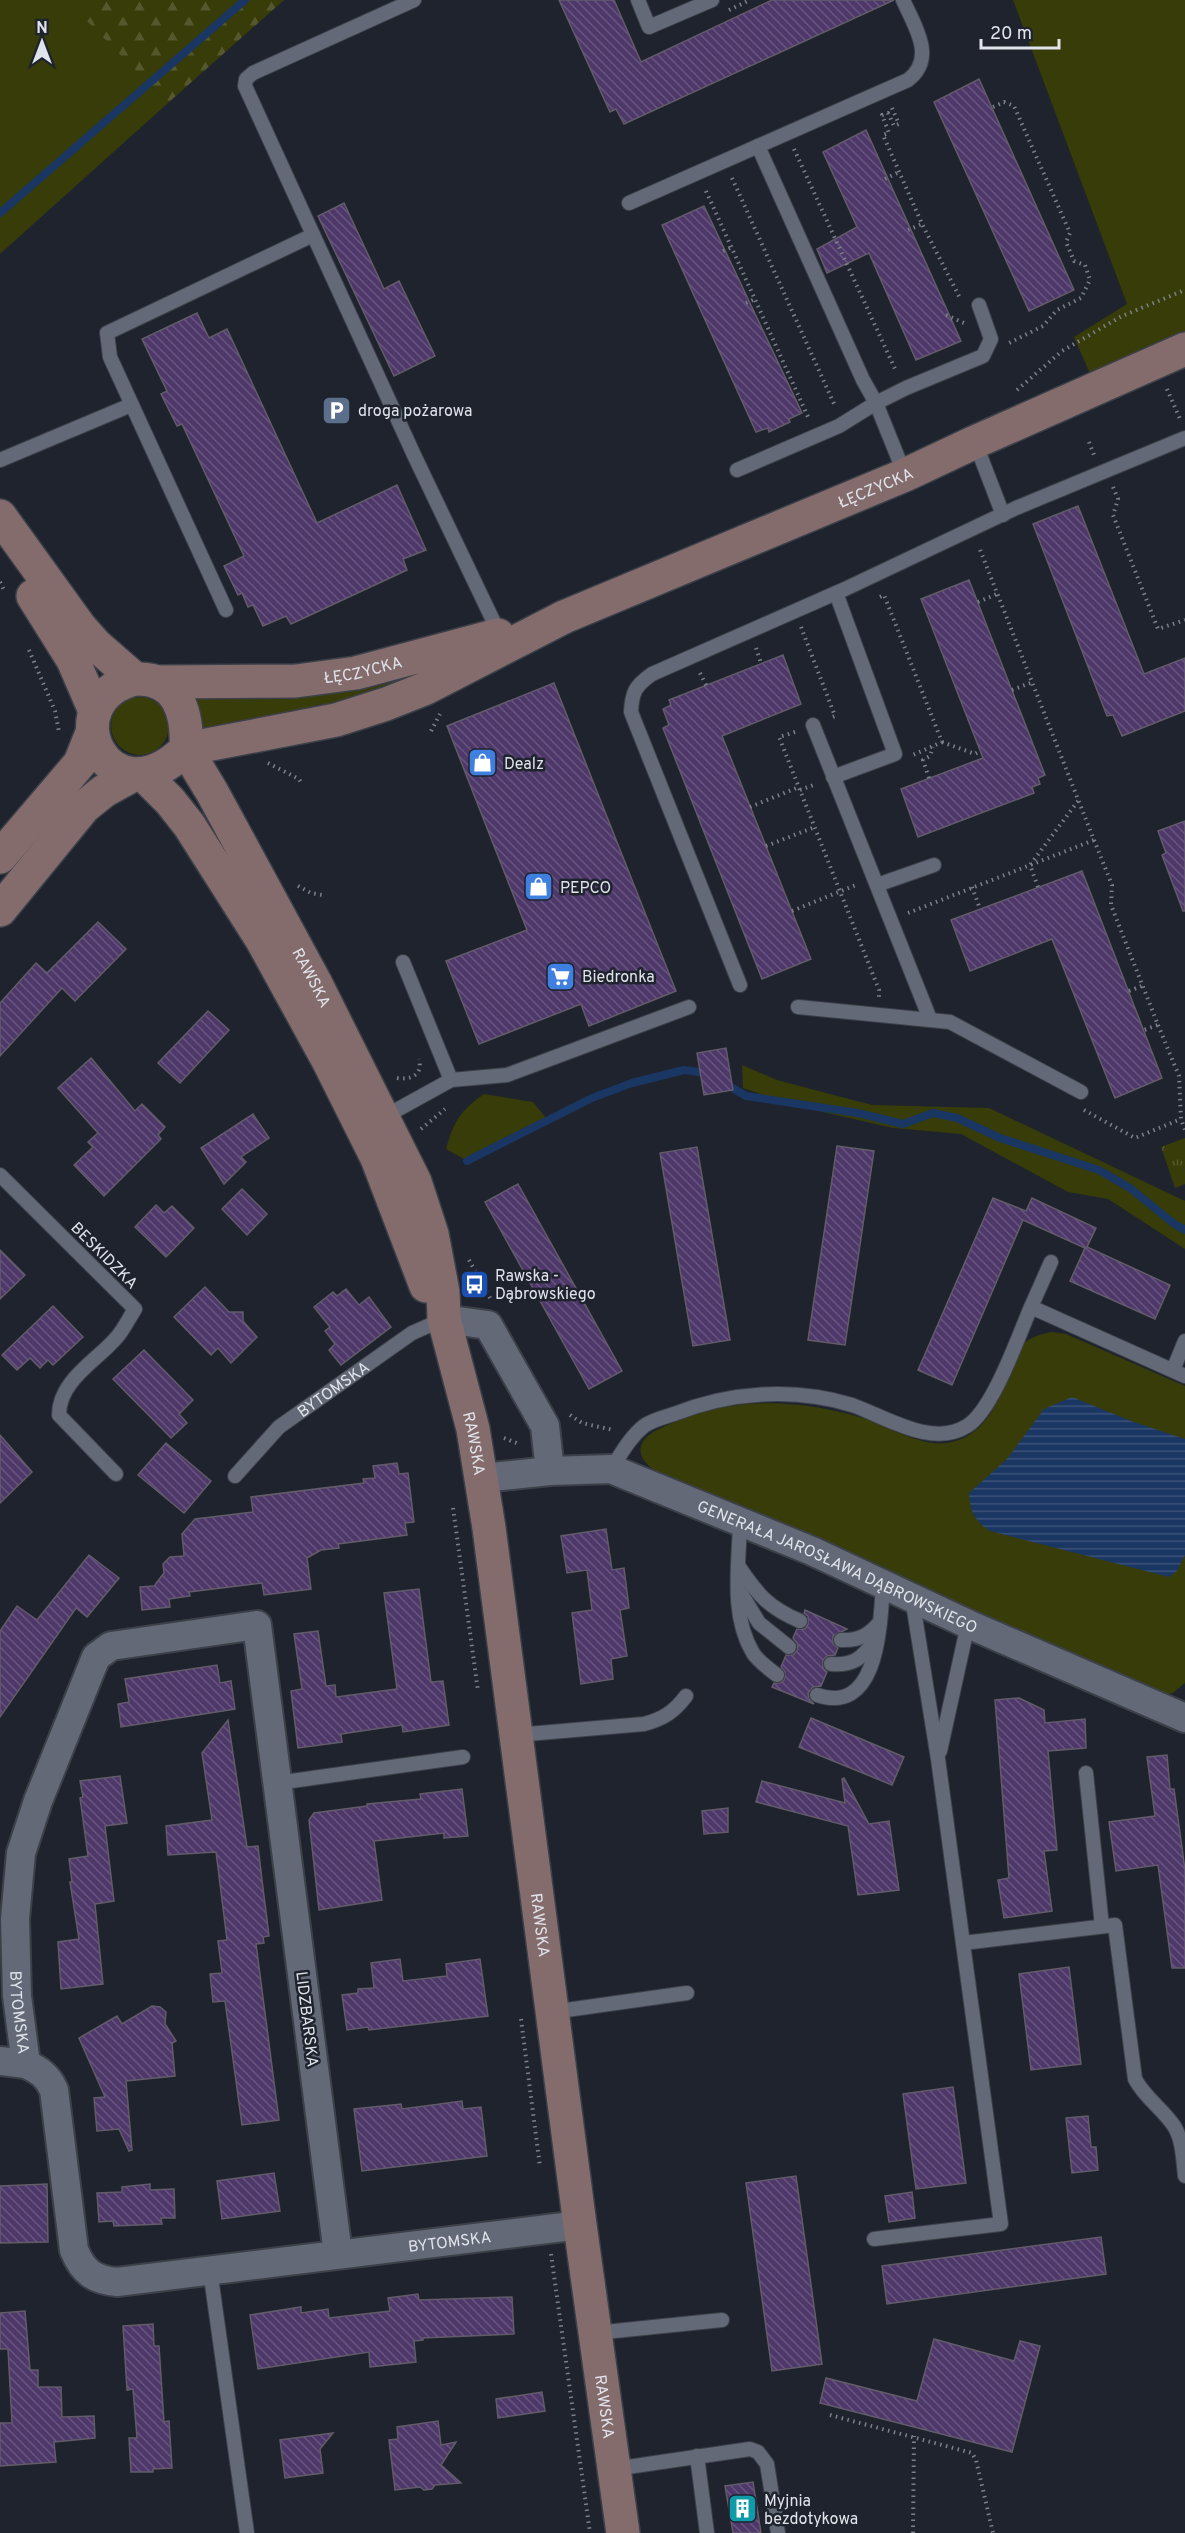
<svg xmlns="http://www.w3.org/2000/svg" width="1185" height="2533" font-family="Overpass,sans-serif">
<style>
.green{fill:#373c08}
.forest{fill:url(#forest-firs)}
.park{fill:url(#park-tufts)}
.water{fill:url(#water-rules)}
.lines{fill:none;stroke-linecap:round;stroke-linejoin:round}
.stream{stroke:#1a3662;stroke-width:8}
.building{fill:url(#building-back-hatch);stroke:#625c69;stroke-width:1.5}
.lane-casing{stroke:#3c4049;stroke-width:16}
.street-casing{stroke:#3c4049;stroke-width:32}
.secondary-casing{stroke:#3c4049;stroke-width:36}
.path{stroke:#7c8089;stroke-width:4;stroke-dasharray:1.5 4.5;stroke-linecap:butt}
.lane{stroke:#636976;stroke-width:14}
.street{stroke:#636976;stroke-width:28}
.secondary{stroke:#846c6d;stroke-width:33}
.labels{text-anchor:middle;stroke-width:5;stroke-linejoin:round;paint-order:stroke}
.poi-label{font-size:16px;fill:#e1e4eb;stroke:#1e232e;text-anchor:start}
.street-label{font-size:16px;fill:#e1e4eb;stroke:#1e232e}
</style>
<defs>
<pattern id="forest-firs" width="22" height="20" patternUnits="userSpaceOnUse" patternTransform="scale(1.5)"><rect width="22" height="20" fill="#373c08"/><path d="M5 1l3.5 6h-7zM16 11l3.5 6h-7z" fill="#54582c"/></pattern>
<pattern id="park-tufts" width="24" height="20" patternUnits="userSpaceOnUse" patternTransform="scale(1.5)"><rect width="24" height="20" fill="#373c08"/><path d="M3 7l-1-3M5 7V3M7 7l1-3M15 17l-1-3M17 17v-4M19 17l1-3" fill="none" stroke="#54582c"/></pattern>
<pattern id="water-rules" width="6" height="5" patternUnits="userSpaceOnUse" patternTransform="scale(1.5)"><rect width="6" height="5" fill="#1a3662"/><path d="M0 2.5h6" fill="none" stroke="#3b5379"/></pattern>
<pattern id="building-back-hatch" width="6" height="6" patternUnits="userSpaceOnUse" patternTransform="scale(1.5)"><rect width="6" height="6" fill="#4e3769"/><path d="M-1 5l2 2M0 0l6 6M5-1l2 2" fill="none" stroke="#67547f"/></pattern>
</defs>
<rect width="100%" height="100%" fill="#1e232e"/>
<!-- green -->
<g class="green">
<path d="M0 0H105L88 21 168 103 0 254Z"/>
<path d="M1013 0H1185V334L1091 376 1074 337 1127 304Z"/>
<path d="M466 654 403 688 199 737 188 690Z"/>
<circle cx="140" cy="726" r="29"/>
<path d="M742 1065 777 1080 872 1105 989 1108 1185 1201V1249L1108 1199 1068 1192 961 1134 893 1128 792 1105 743 1088Z"/>
<path d="M484 1094 533 1102 547 1119 467 1161 446 1149C453 1122 461 1110 484 1094Z"/>
<path d="M1052 1332 1066 1334 1185 1386V1683L1173 1693 1162 1695 656 1471C642 1463 633 1448 649 1435 657 1429 668 1425 677 1421 737 1395 808 1400 869 1420 893 1429 920 1446 946 1443 987 1438 999 1398 1014 1365 1016 1359 1019 1349 1023 1344 1030 1337 1042 1334 1052 1332Z"/>
</g>
<!-- forest -->
<path class="forest" d="M105 0H284L168 103 87 21Z"/>
<!-- park -->
<path class="park" d="M1185 1138V1184L1175 1188 1161 1147Z"/>
<!-- water -->
<path class="water" d="M1072 1397 1131 1421 1185 1439V1555L1177 1571 1169 1577 990 1531C974 1521 970 1511 969 1493L1007 1459 1044 1409Z"/>
<g class="lines">
<!-- stream -->
<g class="stream">
<path d="M0 213 245 0"/>
<path d="M726 1084 746 1096 858 1113 903 1124 933 1113 957 1118 1000 1138 1099 1170 1130 1188 1173 1223 1185 1230"/>
<path d="M467 1161 592 1098 632 1083 684 1070 711 1074"/>
</g>
</g>
<!-- building -->
<g class="building">
<path d="M559 0H614L641 62 772 0H894L624 124 616 109 610 112Z"/>
<path d="M979 79 1074 290 1029 311 934 102Z"/>
<path d="M866 130 961 341 916 360 869 253 827 273 817 249 857 227 823 152Z"/>
<path d="M344 203 384 289 399 281 435 356 394 376 318 216Z"/>
<path d="M704 206 802 413 789 419 790 422 769 432 768 428 756 432 662 225Z"/>
<path d="M197 313 209 338 227 329 317 523 397 485 426 550 403 559 407 570 291 624 286 616 263 626 253 605 248 607 242 593 238 595 224 566 244 556 182 424 177 426 161 394 167 391 142 339Z"/>
<path d="M1078 506 1144 674 1185 658V711L1122 736 1113 715 1107 716 1033 524Z"/>
<path d="M969 580 1045 775 1038 778 1040 784 1032 787 1034 793 918 837 901 789 983 758 921 599Z"/>
<path d="M783 655 801 704 722 736 811 959 762 979 663 728 669 725 663 709 671 705 669 700Z"/>
<path d="M554 683 676 991 589 1026 581 1004 479 1044 446 961 527 930 447 726Z"/>
<path d="M1185 821V911H1183L1162 855 1166 853 1158 831Z"/>
<path d="M1082 871 1162 1078 1115 1098 1052 939 970 971 951 920Z"/>
<path d="M98 922 126 949 75 1001 62 988 0 1056V1003L36 963 47 973Z"/>
<path d="M208 1011 229 1030 180 1083 158 1063Z"/>
<path d="M726 1048 733 1090 704 1095 697 1053Z"/>
<path d="M91 1058 135 1111 142 1104 165 1127 158 1135 161 1139 104 1196 74 1165 93 1147 88 1142 98 1133 58 1088Z"/>
<path d="M253 1114 269 1138 241 1157 246 1162 224 1184 201 1148Z"/>
<path d="M837 1146 874 1151 845 1345 808 1340Z"/>
<path d="M697 1147 730 1340 693 1346 660 1153Z"/>
<path d="M518 1184 622 1371 589 1389 485 1202Z"/>
<path d="M242 1189 267 1214 247 1235 222 1209Z"/>
<path d="M993 1198 1026 1211 1032 1198 1096 1228 1087 1247 1170 1285 1155 1319 1070 1281 1085 1248 1023 1220 952 1385 918 1370Z"/>
<path d="M156 1205 164 1213 172 1206 194 1228 166 1257 135 1227Z"/>
<path d="M0 1250 25 1275 0 1299Z"/>
<path d="M205 1287 229 1312H243V1321L257 1337 231 1363 218 1348 211 1355 174 1317Z"/>
<path d="M346 1289 359 1305 369 1297 391 1327 341 1365 329 1350 335 1344 325 1331 330 1327 314 1307 333 1292 337 1296Z"/>
<path d="M53 1306 83 1337 53 1365 48 1360 40 1368 30 1358 17 1370 2 1355Z"/>
<path d="M144 1350 193 1400 179 1414 187 1423 171 1438 113 1379Z"/>
<path d="M0 1435 32 1472 0 1503Z"/>
<path d="M166 1443 211 1481 184 1513 138 1475Z"/>
<path d="M397 1463 399 1474 408 1473 414 1522 405 1523 407 1535 338 1544 339 1548 321 1550 307 1558 311 1589 264 1595 262 1583 189 1592 190 1596 169 1599 170 1607 142 1610 140 1587 154 1586 164 1573 163 1564 170 1557 184 1556 182 1534 195 1519 253 1512 251 1497 364 1483 363 1479 375 1478 373 1466Z"/>
<path d="M606 1529 612 1570 624 1568 629 1608 620 1610 627 1656 611 1659 613 1679 581 1684 572 1613 592 1610 587 1570 567 1573 561 1536Z"/>
<path d="M89 1555 119 1578 87 1617 76 1608 0 1717V1631L17 1606 37 1620Z"/>
<path d="M419 1589 431 1682 443 1681 449 1725 403 1732 402 1725 341 1734 342 1742 298 1748 291 1691 302 1689 294 1634 318 1631 326 1686 335 1685 336 1697 397 1689 384 1593Z"/>
<path d="M805 1610 847 1629 833 1636V1644L838 1648 835 1655 827 1656 823 1660V1668L827 1672 821 1686 813 1687 808 1693 809 1699 814 1704 772 1687 774 1683H780L784 1680 785 1672 781 1667 786 1655H793L798 1649 797 1643 793 1638 797 1629H805L808 1624V1616L804 1613Z"/>
<path d="M217 1665 220 1683 231 1681 235 1709 121 1727 118 1704 129 1702 125 1679Z"/>
<path d="M1019 1698 1044 1710 1045 1723 1085 1719 1086 1748 1048 1751 1057 1850 1044 1851 1052 1911 1004 1918 998 1880 1009 1878 995 1700Z"/>
<path d="M811 1718 904 1757 892 1785 799 1747Z"/>
<path d="M228 1720 247 1847 258 1846 262 1880 269 1936 263 1937 264 1943 256 1944 279 2120 242 2125 225 2001 213 2002 210 1974 222 1973 218 1941 227 1940 216 1852 168 1855 166 1826 212 1820 202 1753Z"/>
<path d="M1167 1755 1170 1789H1174L1185 1870V1968H1172L1158 1865 1116 1871 1109 1822 1155 1816 1147 1757Z"/>
<path d="M120 1776 127 1823 105 1826 114 1901 95 1904 103 1984 61 1989 58 1942 79 1939 70 1882H72L69 1859 88 1856 80 1798 83 1797 80 1781Z"/>
<path d="M844 1778 869 1824 889 1821 899 1890 858 1895 848 1826 756 1802 762 1781 845 1803 842 1779Z"/>
<path d="M462 1789 468 1836 444 1838V1833L374 1841 382 1900 319 1910 309 1820 314 1813 367 1806V1804L421 1799 420 1794Z"/>
<path d="M728 1808V1832L704 1834 702 1811Z"/>
<path d="M400 1959 403 1981 447 1976 446 1964 480 1959 488 2016 369 2030 368 2027 347 2030 342 1995 358 1993V1989L374 1988 371 1963Z"/>
<path d="M1069 1967 1081 2064 1031 2070 1019 1974Z"/>
<path d="M152 2006 160 2007 166 2012 165 2024 176 2041 172 2043 175 2076 126 2081 132 2150 129 2151 119 2129 97 2131 94 2098 105 2097 79 2038 117 2016 122 2024Z"/>
<path d="M953 2087 966 2183 916 2189 903 2094Z"/>
<path d="M462 2101 463 2109 481 2107 487 2156 362 2171 354 2109 401 2104 402 2109Z"/>
<path d="M1088 2116 1091 2147H1096L1098 2170 1072 2173 1066 2118Z"/>
<path d="M274 2173 280 2211 222 2219 217 2181Z"/>
<path d="M796 2176 822 2364 772 2371 746 2183Z"/>
<path d="M47 2184 48 2242 0 2243V2186Z"/>
<path d="M150 2184V2190L174 2189 175 2218H161L162 2224 114 2226 113 2221 99 2222 97 2193 122 2192V2187Z"/>
<path d="M912 2192 915 2218 889 2222 885 2196Z"/>
<path d="M1101 2237 1106 2274 887 2304 882 2266Z"/>
<path d="M418 2294 419 2300 512 2297 514 2334 423 2338V2340L414 2341 416 2362 370 2367 369 2352 258 2369 250 2315 301 2307V2313L328 2309 329 2318 390 2311 388 2298Z"/>
<path d="M25 2311 30 2370H38V2387H61L62 2417 94 2416 95 2438 54 2442 56 2462 0 2466V2423H12L8 2349H0V2313Z"/>
<path d="M153 2324 154 2346H159L164 2422 169 2421 172 2468 153 2469V2472H131L129 2438H137L133 2389 127 2390 123 2326Z"/>
<path d="M934 2339 1014 2361 1020 2341 1040 2346 1012 2452 820 2403 826 2378 917 2401Z"/>
<path d="M542 2392 545 2411 498 2418 496 2399Z"/>
<path d="M438 2421 441 2445 456 2442 441 2465 461 2483 435 2485 432 2489 424 2490 420 2487 395 2490 389 2440 398 2439 397 2427Z"/>
<path d="M333 2433 320 2449 323 2473 285 2478 280 2440Z"/>
<path d="M753 2482 761 2533H733L725 2486Z"/>
</g>
<g class="lines">
<defs>
<g id="lane">
<path d="M414 0 253 73 246 79 245 86 414 455 500 635"/>
<path d="M638 0 649 27 712 0"/>
<path d="M758 146 863 380 876 403 905 475"/>
<path d="M629 203 908 80C937 58 914 25 903 0"/>
<path d="M975 442 1003 515"/>
<path d="M0 460 131 405"/>
<path d="M737 470 839 426 876 403 906 388 983 356 991 339 979 305"/>
<path d="M226 610 110 357 107 333 313 235"/>
<path d="M813 725 930 1019"/>
<path d="M833 777 895 754 836 593"/>
<path d="M877 885 934 865"/>
<path d="M403 962 451 1080"/>
<path d="M740 985 631 712C632 692 635 686 652 674L845 589 1016 508 1185 438"/>
<path d="M798 1007 950 1022 1081 1092"/>
<path d="M384 1117 451 1080 507 1075 689 1007"/>
<path d="M0 1175 135 1309C129 1318 124 1329 117 1337 97 1361 59 1380 59 1415L116 1474"/>
<path d="M1031 1307 1051 1262"/>
<path d="M1173 1370 1185 1341"/>
<path d="M611 1469C621 1454 630 1437 644 1426 652 1420 665 1417 674 1414 730 1392 793 1387 852 1405 886 1417 932 1448 967 1426 993 1410 1018 1337 1031 1307L1185 1376"/>
<path id="s1" d="M235 1476 279 1427 412 1333 444 1319"/>
<path d="M740 1522C739 1565 730 1615 753 1653 758 1661 769 1669 777 1675"/>
<path d="M739 1567C758 1595 769 1608 800 1621"/>
<path d="M741 1593 759 1623 789 1647"/>
<path d="M841 1640C859 1641 869 1635 880 1622"/>
<path d="M831 1664C853 1666 863 1658 875 1640"/>
<path d="M817 1695C879 1716 880 1624 883 1585"/>
<path d="M516 1735 644 1724C663 1719 674 1712 686 1696"/>
<path d="M940 1751 968 1624"/>
<path d="M1086 1773 1102 1926"/>
<path d="M277 1783 463 1757"/>
<path d="M963 1943 1115 1925 1135 2079C1145 2098 1162 2108 1174 2126 1183 2140 1183 2160 1185 2176"/>
<path d="M552 2012 687 1993"/>
<path d="M874 2239 1001 2224 938 1759 912 1598"/>
<path d="M210 2270 247 2533"/>
<path d="M595 2333 722 2320"/>
<path d="M697 2456 707 2533"/>
<path d="M614 2469 750 2449 758 2452 767 2464 778 2533"/>
</g>
<g id="street">
<path d="M444 1319 488 1325 545 1426 550 1471"/>
<path id="s2" d="M482 1478 550 1471 611 1469 812 1551 968 1624 1185 1718"/>
<path d="M0 2061 26 2064"/>
<path id="s3" d="M338 2254 257 1625 111 1646 96 1657 38 1801 21 1853 15 1919 17 1996 26 2064C39 2070 48 2076 54 2090L74 2250C83 2272 94 2280 117 2282L580 2225"/>
</g>
<g id="secondary">
<path d="M0 516 80 627 96 645 135 679"/>
<path d="M33 596 73 660 95 711"/>
<path d="M135 679C178 677 188 713 186 749 108 826 49 701 135 679Z"/>
<path id="s4" d="M157 682 296 681 356 673 498 635"/>
<path id="s5" d="M186 749 212 792 315 982 415 1182 432 1234 443 1292 444 1319 473 1429 489 1528 580 2225 623 2533"/>
<path id="s6" d="M186 749 336 720 386 704 424 689 564 617 905 475 975 442 1185 349"/>
<path d="M144 775 170 801 189 825 262 940 290 991 329 1062 377 1158 426 1286"/>
<path d="M0 857 80 763 92 733"/>
<path d="M0 910 84 807 104 791 133 775"/>
</g>
</defs>
<!-- lane casing -->
<use href="#lane" class="lane-casing"/>
<!-- street casing -->
<use href="#street" class="street-casing"/>
<!-- secondary casing -->
<use href="#secondary" class="secondary-casing"/>
<!-- path -->
<g class="path">
<path d="M729 10 750 0"/>
<path d="M993 107 1004 102 1014 106 1070 233 1066 242 1074 261 1085 265 1090 280 1081 298 1057 310 1043 326 1009 343"/>
<path d="M892 108 899 124 894 126 888 113 882 115 889 133 883 135 922 224 960 298"/>
<path d="M794 149 896 371"/>
<path d="M732 178 835 406"/>
<path d="M885 179 899 172"/>
<path d="M706 191 809 419"/>
<path d="M908 230 922 224"/>
<path d="M723 251 732 247"/>
<path d="M746 303 755 299"/>
<path d="M946 315 964 323"/>
<path d="M1167 389 1181 421"/>
<path d="M1017 390 1062 351 1122 316 1185 290"/>
<path d="M1089 442 1094 455"/>
<path d="M1113 487 1118 499 1113 515 1158 629 1185 620"/>
<path d="M0 582 4 590"/>
<path d="M880 597 884 595 942 742 913 755"/>
<path d="M978 602 997 594"/>
<path d="M801 627 835 716 830 718"/>
<path d="M756 648 761 663"/>
<path d="M29 650 55 711 59 732"/>
<path d="M700 673 706 685"/>
<path d="M1012 690 1033 682"/>
<path d="M431 731 440 714"/>
<path d="M795 732 779 737 879 990V997"/>
<path d="M942 742 975 754 980 751"/>
<path d="M268 763 299 779 302 784"/>
<path d="M929 778 923 760 930 756 933 747"/>
<path d="M800 790 816 784"/>
<path d="M750 807 799 787"/>
<path d="M1094 840 1112 885 1111 905 1158 1025 1144 1030"/>
<path d="M766 846 815 827"/>
<path d="M298 886 311 893 322 895"/>
<path d="M972 887 980 909"/>
<path d="M1038 887 1030 865 1078 801"/>
<path d="M792 911 856 885"/>
<path d="M908 913 1094 840 979 547"/>
<path d="M1129 991 1144 985"/>
<path d="M1158 1025 1179 1076 1181 1119 1185 1130"/>
<path d="M397 1078C411 1080 423 1075 419 1059"/>
<path d="M1084 1110 1135 1138 1181 1119"/>
<path d="M421 1129 445 1109"/>
<path d="M469 1260 490 1298"/>
<path d="M570 1415 582 1423 613 1430"/>
<path d="M504 1438 519 1444"/>
<path d="M453 1508 478 1691"/>
<path d="M521 2019 540 2167"/>
<path d="M551 2254 590 2533"/>
<path d="M830 2415 972 2453 976 2460 993 2533"/>
<path d="M913 2533 914 2436"/>
</g>
<!-- lane -->
<use href="#lane" class="lane"/>
<!-- street -->
<use href="#street" class="street"/>
<!-- secondary -->
<use href="#secondary" class="secondary"/>
</g>
<!-- icons -->
<defs>
<symbol id="parking-square" viewBox="-11 -11 22 22"><rect x="-9" y="-9" width="18" height="18" rx="4" fill="#5c6f8a" stroke="#1e232e"/><path d="M-3.5-5.5H1a3.5 3.5 0 0 1 0 7H-1V5.5H-3.5ZM-1-3.4V-.6H.8a1.4 1.4 0 0 0 0-2.8Z" fill="#fff"/></symbol>
<symbol id="shop-square" viewBox="-11 -11 22 22"><rect x="-9" y="-9" width="18" height="18" rx="4" fill="#3f7fe0" stroke="#1e232e"/><path d="M-5-2.5h2.3a2.7 3.5 0 0 1 5.4 0H5L5.5 6h-11ZM-1.5-2.5h3a1.5 2.3 0 0 0-3 0Z" fill="#fff"/></symbol>
<symbol id="supermarket-square" viewBox="-11 -11 22 22"><rect x="-9" y="-9" width="18" height="18" rx="4" fill="#3f7fe0" stroke="#1e232e"/><path d="M-6-5.5h2.5l.6 2H6L4.5 2H-2.5L-4.4-4H-6ZM-1.5 3.2a1.3 1.3 0 1 0 .1 0ZM3 3.2a1.3 1.3 0 1 0 .1 0Z" fill="#fff"/></symbol>
<symbol id="bus-square" viewBox="-11 -11 22 22"><rect x="-9" y="-9" width="18" height="18" rx="4" fill="#1a4fb4" stroke="#1e232e"/><path d="M-5-6H5V4H4V6H2V4H-2V6H-4V4H-5ZM-3.5-4V0h7V-4ZM-3.5 1.2v1.5H-2V1.2ZM2 1.2v1.5H3.5V1.2Z" fill="#fff"/></symbol>
<symbol id="building-square" viewBox="-11 -11 22 22"><rect x="-9" y="-9" width="18" height="18" rx="4" fill="#0f9aa8" stroke="#1e232e"/><path d="M-4-6H4V6H1V3H-1V6H-4ZM-2.5-4.3h1.7v1.8h-1.7ZM.8-4.3h1.7v1.8H.8ZM-2.5-1h1.7V.8h-1.7ZM.8-1h1.7V.8H.8Z" fill="#fff"/></symbol>
</defs>
<g fill-rule="evenodd">
<use href="#parking-square" x="320" y="394" width="33" height="33"/>
<use href="#shop-square" x="466" y="746" width="33" height="33"/>
<use href="#shop-square" x="522" y="870" width="33" height="33"/>
<use href="#supermarket-square" x="544" y="960" width="33" height="33"/>
<use href="#bus-square" x="458" y="1268" width="33" height="33"/>
<use href="#building-square" x="726" y="2492" width="33" height="33"/>
</g>
<g class="labels">
<!-- poi labels -->
<g class="poi-label">
<text x="358" y="416">droga pożarowa</text>
<text x="504" y="769">Dealz</text>
<text x="560" y="893">PEPCO</text>
<text x="582" y="982">Biedronka</text>
<text x="495" y="1281">Rawska -<tspan x="495" dy="18">Dąbrowskiego</tspan></text>
<text x="764" y="2506">Myjnia<tspan x="764" dy="18">bezdotykowa</tspan></text>
</g>
<!-- street labels -->
<g class="street-label">
<text dy="6" stroke="none"><textPath href="#s6" startOffset="741">ŁĘCZYCKA</textPath></text>
<text dy="6" stroke="none"><textPath href="#s4" startOffset="207">ŁĘCZYCKA</textPath></text>
<text dy="6" stroke="none"><textPath href="#s5" startOffset="261">RAWSKA</textPath></text>
<text transform="translate(105 1255) rotate(45)" y="6">BESKIDZKA</text>
<text dy="6" stroke="none"><textPath href="#s1" startOffset="132">BYTOMSKA</textPath></text>
<text dy="6" stroke="none"><textPath href="#s5" startOffset="759">RAWSKA</textPath></text>
<text dy="6" stroke="none"><textPath href="#s2" startOffset="376">GENERAŁA JAROSŁAWA DĄBROWSKIEGO</textPath></text>
<text dy="6" stroke="none"><textPath href="#s5" startOffset="1245">RAWSKA</textPath></text>
<text dy="6" stroke="none"><textPath href="#s3" startOffset="1170">BYTOMSKA</textPath></text>
<text transform="translate(308 2019) rotate(83)" y="6">LIDZBARSKA</text>
<text dy="6" stroke="none"><textPath href="#s3" startOffset="1815">BYTOMSKA</textPath></text>
<text dy="6" stroke="none"><textPath href="#s5" startOffset="1731">RAWSKA</textPath></text>
</g>
</g>
<!-- north arrow -->
<g transform="translate(42 42)" stroke="#1e232e" stroke-width="4.5" paint-order="stroke">
<path d="M0-4.5L10 22L0 15L-10 22Z" fill="#e1e4eb"/>
<text y="-9" font-size="16" font-weight="bold" text-anchor="middle" fill="#e1e4eb">N</text>
</g>
<!-- scale -->
<path d="M981 39v9h78v-9" fill="none" stroke="#e1e4eb" stroke-width="3"/>
<text x="990" y="39" font-size="18" fill="#e1e4eb" stroke="#1e232e" stroke-width="4.5" paint-order="stroke">20 m</text>
</svg>
